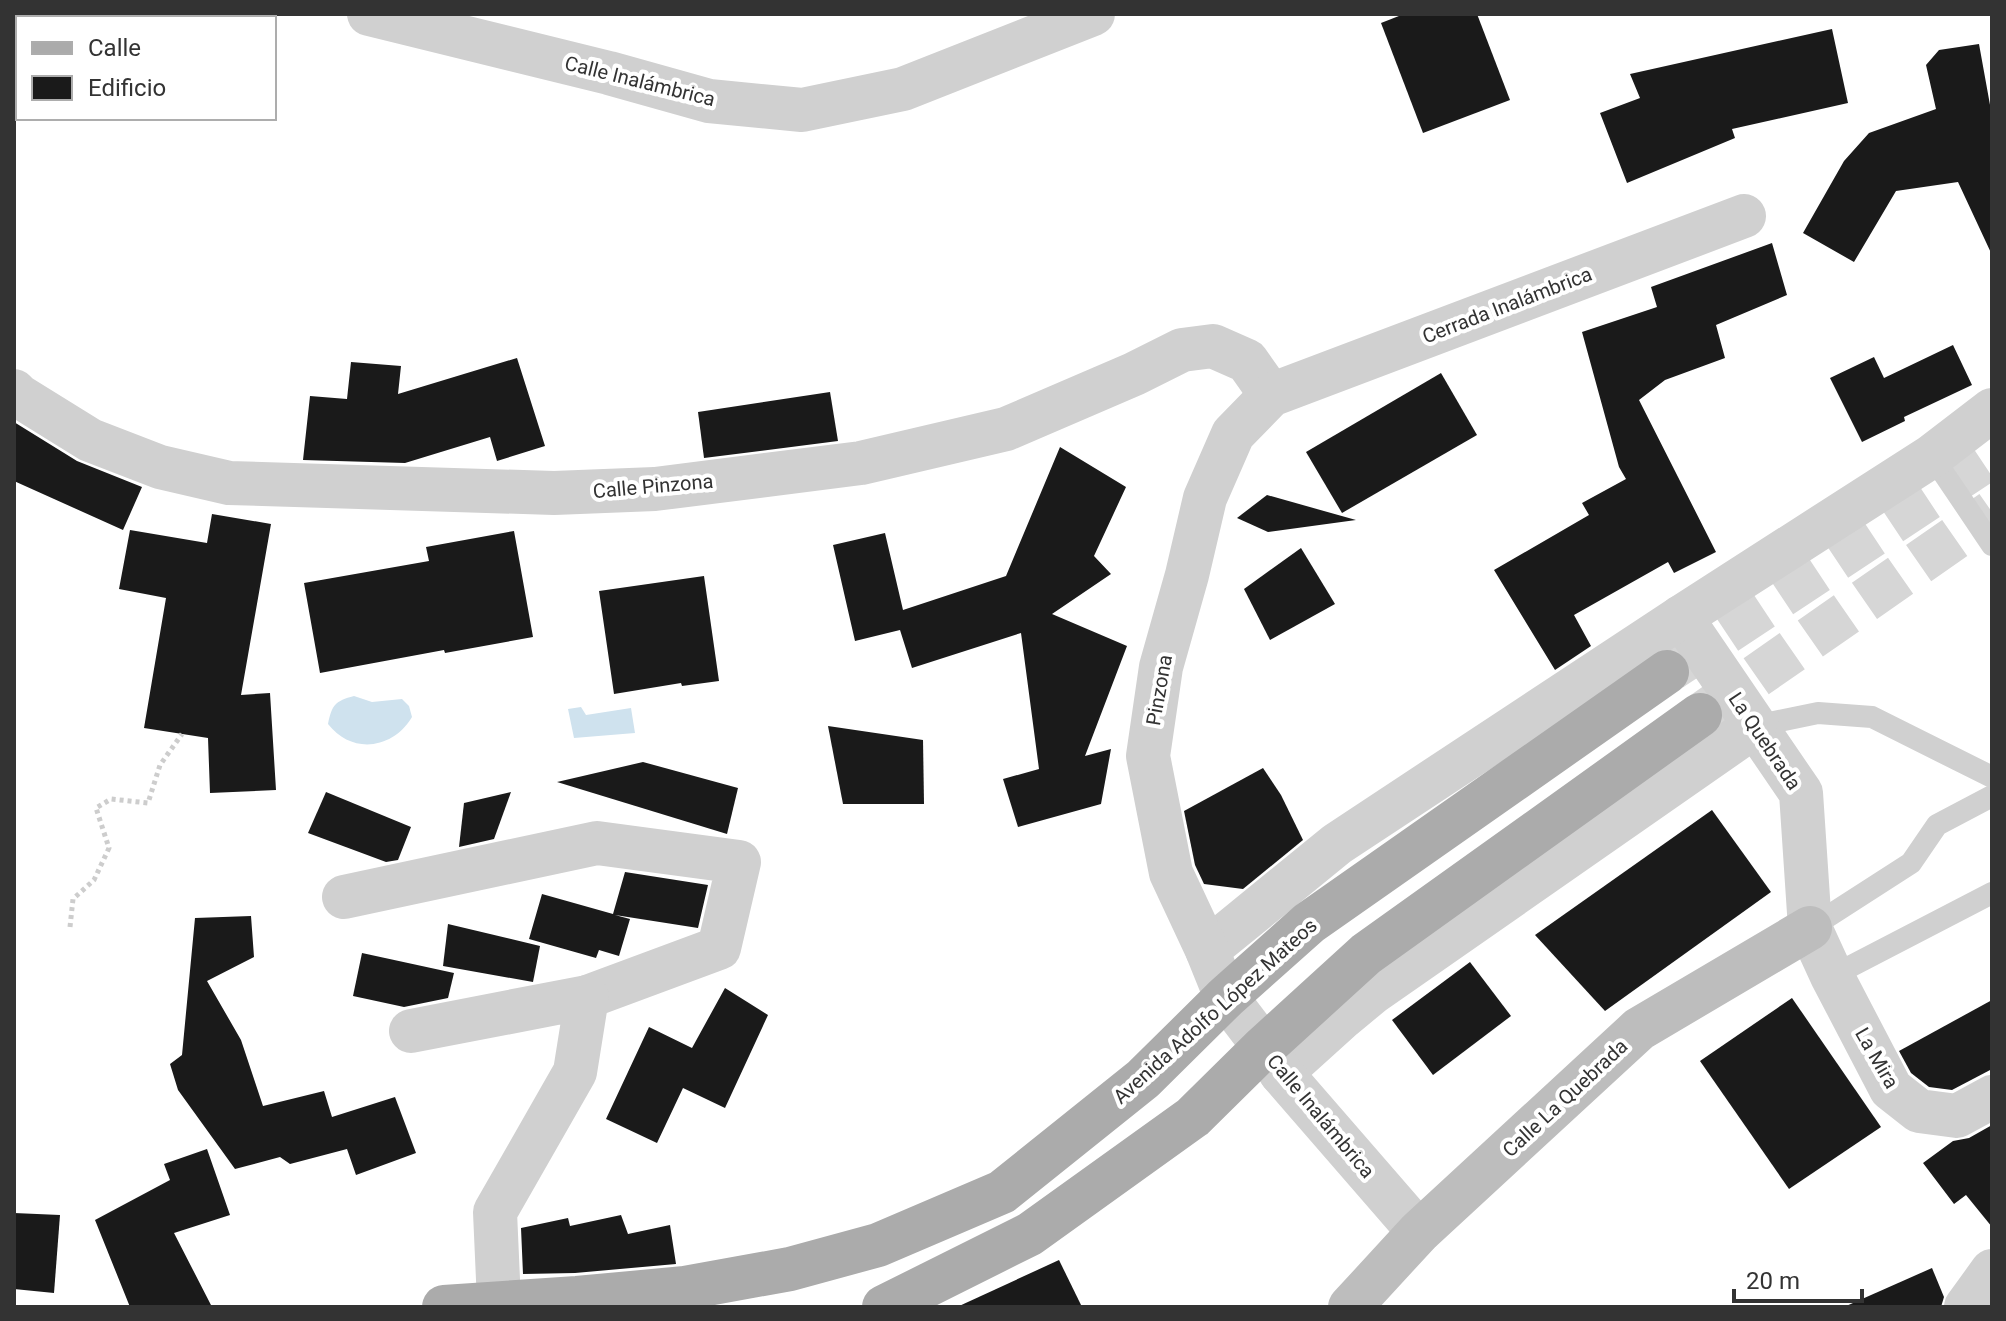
<svg xmlns="http://www.w3.org/2000/svg" width="2006" height="1321" font-family="Roboto,sans-serif">
<style>
.water{fill:#cfe2ee}
.building{fill:#1a1a1a}
.lines{fill:none;stroke-linecap:round;stroke-linejoin:round}
.primary-tunnel{stroke:#d6d6d6;stroke-width:44;stroke-dasharray:44 22;stroke-linecap:butt}
.path{stroke:#cdcdcd;stroke-width:5;stroke-dasharray:4 4;stroke-linecap:butt}
.lane{stroke:#d0d0d0;stroke-width:22}
.street{stroke:#d0d0d0;stroke-width:44}
.secondary{stroke:#bdbdbd;stroke-width:44}
.primary{stroke:#ababab;stroke-width:44}
.labels{text-anchor:middle;stroke-width:8;stroke-linejoin:round;paint-order:stroke}
.street-label{font-size:20px;fill:#333;stroke:#fff}
</style>
<rect width="100%" height="100%" fill="#fff"/>
<!-- water -->
<g class="water">
<path d="M354 696 372 702 402 699 409 706 412 717C393 749 352 755 328 724 332 705 335 701 354 696Z"/>
<path d="M581 707 586 715 631 708 635 733 574 738 568 709Z"/>
</g>
<!-- building -->
<g class="building">
<path d="M1404 14H1477L1510 100 1423 133 1381 23Z"/>
<path d="M1832 29 1848 103 1732 129 1735 138 1627 183 1600 113 1640 98 1630 74Z"/>
<path d="M1979 44 1992 116V255L1958 182 1896 191 1854 262 1803 233 1844 161 1869 133 1936 109 1926 65 1939 50Z"/>
<path d="M1772 243 1787 295 1716 325 1725 358 1665 380 1639 400 1716 552 1674 573 1668 562 1574 615 1591 646 1555 670 1494 570 1589 515 1582 503 1626 479 1619 467 1582 332 1657 307 1651 287Z"/>
<path d="M1953 345 1972 385 1904 417 1905 421 1862 442 1830 378 1874 357 1884 378Z"/>
<path d="M517 358 545 446 497 461 490 437 405 463 303 460 310 396 347 399 351 362 401 366 398 394Z"/>
<path d="M1441 373 1477 435 1342 513 1306 452Z"/>
<path d="M830 392 838 441 704 458 698 412Z"/>
<path d="M14 422 77 461 142 487 123 530 14 481Z"/>
<path d="M1060 447 1126 487 1094 556 1111 574 1052 614 1127 646 1085 756 1111 749 1101 804 1018 827 1003 779 1039 769 1021 633 912 668 900 630 855 641 833 545 885 533 903 610 1006 576Z"/>
<path d="M1267 495 1356 520 1268 532 1237 518Z"/>
<path d="M212 514 271 524 241 695 270 693 276 790 210 793 208 738 144 728 166 598 119 589 130 530 207 543Z"/>
<path d="M514 531 533 637 445 653 444 650 320 673 304 583 429 561 426 547Z"/>
<path d="M1301 548 1335 604 1270 640 1244 589Z"/>
<path d="M704 576 719 681 682 686 681 683 614 694 599 591Z"/>
<path d="M828 726 923 740 924 804H843Z"/>
<path d="M643 762 738 788 727 834 557 782Z"/>
<path d="M1263 768 1281 795 1303 840 1243 889 1204 884 1195 865 1184 811Z"/>
<path d="M326 792 411 827 398 860 386 862 308 833Z"/>
<path d="M511 792 494 839 459 847 464 803Z"/>
<path d="M1712 810 1771 892 1605 1011 1535 935Z"/>
<path d="M625 872 708 885 698 928 615 915 630 919 619 956 599 950 596 958 529 939 542 894 613 914Z"/>
<path d="M251 916 254 957 207 981 241 1040 263 1106 324 1091 332 1117 395 1097 416 1153 356 1175 347 1149 290 1164 280 1157 235 1169 178 1090 170 1064 182 1055 195 918Z"/>
<path d="M448 924 540 946 533 982 443 966Z"/>
<path d="M362 953 454 973 448 998 404 1007 353 996Z"/>
<path d="M1470 962 1511 1016 1433 1075 1392 1020Z"/>
<path d="M725 988 768 1015 725 1108 683 1088 657 1143 606 1119 649 1027 692 1048Z"/>
<path d="M1792 998 1881 1127 1789 1189 1700 1061Z"/>
<path d="M1992 1000V1069L1952 1090 1929 1087 1911 1073 1899 1051Z"/>
<path d="M1992 1125V1227L1966 1195 1954 1204 1923 1163 1953 1141 1969 1138Z"/>
<path d="M207 1149 230 1215 174 1233 212 1307H130L95 1220 170 1180 164 1164Z"/>
<path d="M14 1213 60 1215 54 1293 14 1289Z"/>
<path d="M621 1215 628 1234 670 1225 676 1264 575 1273 523 1274 521 1228 568 1218 570 1226Z"/>
<path d="M1059 1260 1082 1307H957Z"/>
<path d="M1932 1268 1944 1297 1941 1307H1844Z"/>
</g>
<g class="lines">
<!-- primary-tunnel -->
<g class="primary-tunnel">
<path d="M1671 669 1992 456"/>
<path d="M1702 714 1992 512"/>
</g>
<!-- path -->
<path class="path" d="M70 927 73 899 94 880 109 848 96 808 111 799 148 803 160 765 182 734"/>
<!-- lane -->
<g class="lane">
<path d="M1932 456 1992 545"/>
<path d="M1755 726 1818 713 1872 717 1992 777"/>
<path d="M1810 928 1911 863 1937 825 1992 796"/>
<path d="M1832 976 1992 893"/>
</g>
<!-- street -->
<g class="street">
<path d="M369 14 609 73 709 101 802 110 903 89 1093 14"/>
<path d="M14 391 19 396 90 440 160 467 229 483 554 493 655 489 861 463 1006 429 1134 374 1182 350 1213 346 1247 361 1271 395"/>
<path d="M1681 617 1801 793 1810 928 1832 976 1891 1089 1919 1111 1957 1116 1992 1097"/>
<path d="M344 897 597 843 739 862 719 948 587 997"/>
<path d="M1207 950 1337 844 1681 617 1932 456 1992 410"/>
<path d="M411 1031 587 997 575 1072 495 1212 499 1302"/>
<path d="M1281 1073 1343 1017 1372 993 1755 726"/>
<path d="M1419 1232 1281 1073 1264 1047 1226 997 1207 950 1171 873 1148 756 1161 667 1187 575 1205 498 1233 434 1271 395 1744 216"/>
<path d="M1966 1307 1992 1271"/>
</g>
<!-- secondary -->
<path class="secondary" d="M1350 1307 1419 1232 1639 1029 1810 928"/>
<!-- primary -->
<g class="primary">
<path d="M444 1307 577 1298 685 1288 790 1269 878 1245 1002 1192 1143 1079 1226 997 1309 923 1667 672"/>
<path d="M884 1307 1030 1234 1193 1117 1264 1047 1366 954 1700 715"/>
</g>
</g>
<g class="labels">
<!-- street labels -->
<g class="street-label">
<text transform="translate(640 81) rotate(14)" y="7">Calle Inalámbrica</text>
<text transform="translate(1507 305) rotate(-21)" y="7">Cerrada Inalámbrica</text>
<text transform="translate(653 486) rotate(-5)" y="7">Calle Pinzona</text>
<text transform="translate(1159 690) rotate(-80)" y="7">Pinzona</text>
<text transform="translate(1765 741) rotate(56)" y="7">La Quebrada</text>
<text transform="translate(1215 1011) rotate(-42)" y="7">Avenida Adolfo López Mateos</text>
<text transform="translate(1877 1058) rotate(60)" y="7">La Mira</text>
<text transform="translate(1565 1098) rotate(-43)" y="7">Calle La Quebrada</text>
<text transform="translate(1321 1116) rotate(50)" y="7">Calle Inalámbrica</text>
</g>
</g>
<!-- border -->
<rect width="2006" height="1321" fill="none" stroke="#333333" stroke-width="32"/>
<!-- legend -->
<rect x="16" y="16" width="260" height="104" fill="#ffffff" stroke="#adadad" stroke-width="2"/>
<rect x="32" y="42" width="40" height="12" fill="#ababab" stroke="#adadad" stroke-width="2"/>
<text x="88" y="56" font-size="24" fill="#333333">Calle</text>
<rect x="32" y="76" width="40" height="24" fill="#1a1a1a" stroke="#adadad" stroke-width="2"/>
<text x="88" y="96" font-size="24" fill="#333333">Edificio</text>
<!-- scale -->
<path d="M1734 1289v12h128v-12" fill="none" stroke="#333333" stroke-width="4"/>
<text x="1746" y="1289" font-size="24" fill="#333333" stroke="#ffffff" stroke-width="6" paint-order="stroke">20 m</text>
</svg>
